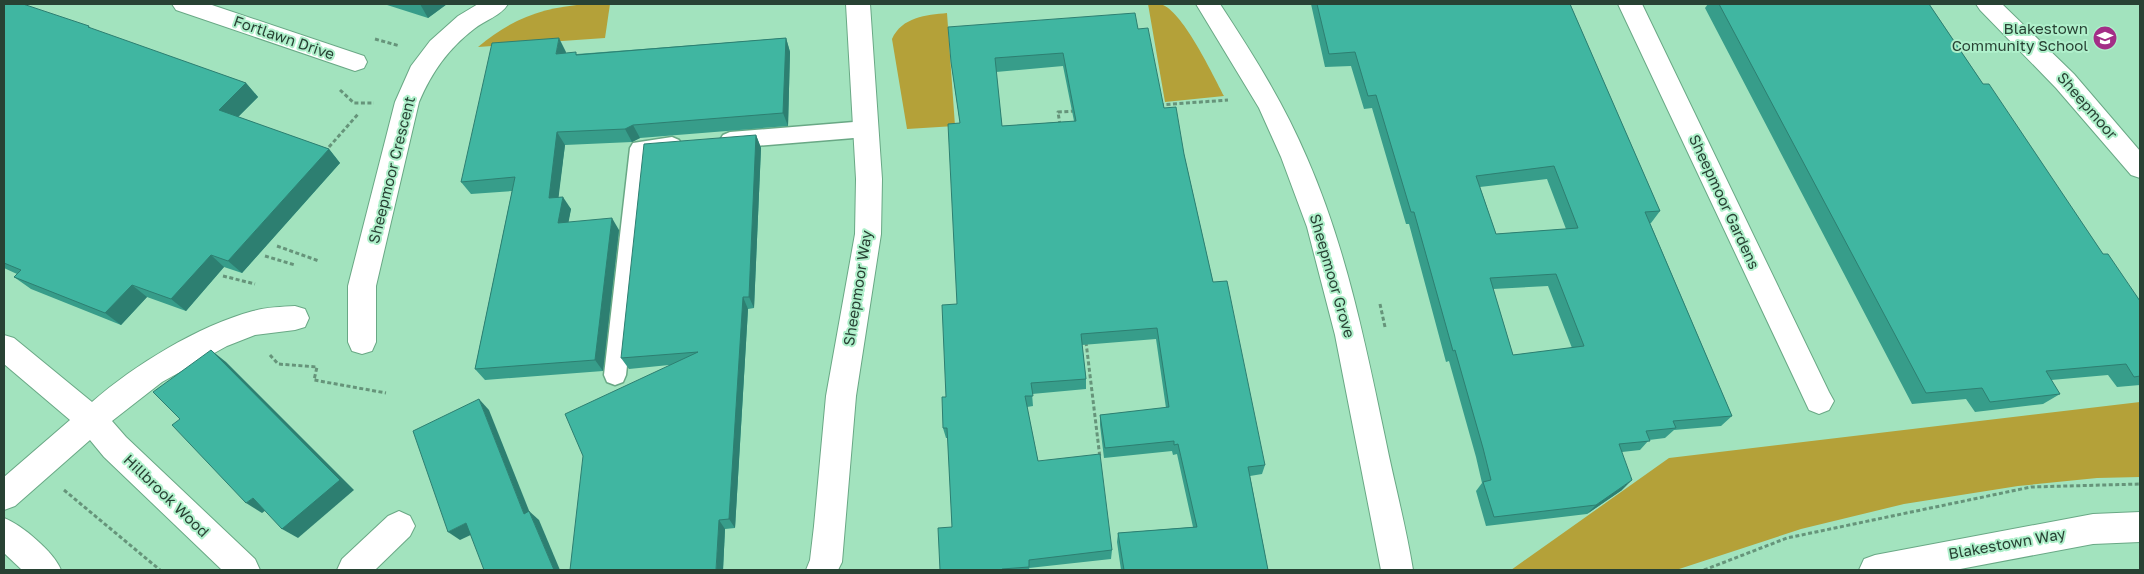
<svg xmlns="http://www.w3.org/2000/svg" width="2144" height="574" font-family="'Golos Text',sans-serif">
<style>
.green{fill:#b4a139}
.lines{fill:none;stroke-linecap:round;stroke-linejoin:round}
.service-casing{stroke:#69a885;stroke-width:3}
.minor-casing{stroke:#69a885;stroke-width:2}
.tertiary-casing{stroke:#69a885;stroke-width:2}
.secondary-casing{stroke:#69a885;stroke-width:2}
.path{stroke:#66947a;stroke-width:3;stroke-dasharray:4 2.5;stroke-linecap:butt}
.service{fill:#fff;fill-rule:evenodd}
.minor{fill:#fff;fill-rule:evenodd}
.tertiary{fill:#fff;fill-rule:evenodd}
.secondary{fill:#fff;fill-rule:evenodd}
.wall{fill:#379d8a;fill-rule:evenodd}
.shaded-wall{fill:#2d7f71}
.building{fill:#40b6a1;stroke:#2d7f71;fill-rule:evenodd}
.labels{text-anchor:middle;stroke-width:4;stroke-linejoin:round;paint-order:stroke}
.poi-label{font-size:15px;fill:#284234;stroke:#aff0cb;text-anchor:end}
.street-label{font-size:15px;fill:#284234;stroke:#aff0cb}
</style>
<rect width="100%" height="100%" fill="#a2e3be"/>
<!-- green -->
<g class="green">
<path d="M588 4H610L605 38 478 47C512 18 544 7 588 4Z"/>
<path d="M1148 4C1153 4 1159 3 1163 5 1184 14 1213 75 1224 96L1165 102Z"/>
<path d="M947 13 955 126 907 129 892 39C902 17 926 15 947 13Z"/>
<path d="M2140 402V477L2097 478 2018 486 1904 504 1801 529 1676 570H1511L1669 458Z"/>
</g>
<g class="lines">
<defs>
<g id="service">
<path d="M866 121 873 124 876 129 873 134 866 137 730 148 723 145 720 140 723 135 730 132Z"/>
<path d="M672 137 679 140 682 145 679 150 649 155 626 375 623 382 615 385 607 382 604 375 630 148 633 143Z"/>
</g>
<g id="minor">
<path d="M172 4H209L364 56 367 62 364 68 355 71 176 10Z"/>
<path d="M478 4H508C501 16 485 20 474 29 448 49 432 72 419 102L376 286V342L372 351 362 354 352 351 348 342V286L395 102 411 66 430 41 458 16Z"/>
<path d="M846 4H870L882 179 881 234 856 396 842 562 838 570H806L810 560 814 526 826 396 855 234 856 179Z"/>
<path d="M1196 4H1220C1252 53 1284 103 1307 158 1346 247 1365 342 1385 437 1394 482 1406 526 1413 570H1381L1335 335 1307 227 1281 157 1259 108Z"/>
<path d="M1618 4H1642L1829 392 1834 401 1829 410 1819 414 1809 410Z"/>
<path d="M1976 4H2002L2074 74 2140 151V178L2131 175 2056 88 1980 10Z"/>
<path d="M295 306 305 309 309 318 305 327 295 330 255 335 227 346 162 382 112 421 126 437 255 559 260 570H222L104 457 90 440 15 506 4 510V477L70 420 4 364V335L14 338 92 402C134 365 198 326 253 311 267 307 281 307 295 306Z"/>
<path d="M399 511 410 516 415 526 410 536 375 570H337L342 559 388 516Z"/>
</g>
<path id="tertiary" d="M2140 512V542L2093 544 1955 570H1859L1864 559 1875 555 2093 514Z"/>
<path id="secondary" d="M4 518C22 525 54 552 61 570H22L4 553Z"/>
</defs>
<!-- service casing -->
<use href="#service" class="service-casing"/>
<!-- minor casing -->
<use href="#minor" class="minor-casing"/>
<!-- tertiary casing -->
<use href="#tertiary" class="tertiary-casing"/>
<!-- secondary casing -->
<use href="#secondary" class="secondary-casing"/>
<!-- path -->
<g class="path">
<path d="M375 39 400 46"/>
<path d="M340 90 354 103H374"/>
<path d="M1160 105 1228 100"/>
<path d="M1060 125 1058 112 1076 111"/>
<path d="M329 147 359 113"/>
<path d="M277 246 319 261"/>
<path d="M265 256 295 265"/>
<path d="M223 276 255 284"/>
<path d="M1380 304 1385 327"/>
<path d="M1086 342 1100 458"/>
<path d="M270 355 278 364 317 367 314 380 386 393"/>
<path d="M64 490 160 570"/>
<path d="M1704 570 1787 538 2031 487 2140 484"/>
</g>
<!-- service -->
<use href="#service" class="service"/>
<!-- minor -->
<use href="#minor" class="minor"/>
<!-- tertiary -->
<use href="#tertiary" class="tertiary"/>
<!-- secondary -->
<use href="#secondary" class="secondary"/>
</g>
<!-- wall -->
<g class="wall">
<path d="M4 4 89 26 91 29 246 83 258 97 238 117 329 149 340 163 242 273 224 267 186 311 147 297 121 325 31 289 14 277 17 274 4 268Z"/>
<path d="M384 4H447L428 18Z"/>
<path d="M1311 4H1570L1660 211 1651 223H1650L1732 416 1721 426 1674 430 1665 438 1649 440 1640 450 1622 452V490L1587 514 1486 526 1476 491 1482 483 1476 457 1449 361 1446 362 1409 224H1406L1372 108 1364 109 1351 66 1325 67ZM1547 179 1566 229 1496 234 1480 187ZM1548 286 1572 348 1513 355 1493 289Z"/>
<path d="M1708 4H1929L1983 84 2103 254 2140 301V385L2117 387 2108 375 2051 380 2060 394 2043 404 1975 412 1966 399 1912 404 1705 8Z"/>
<path d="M1138 29 1164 108 1184 154 1213 282 1265 465 1262 474 1250 476 1268 570H1121L1117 542 1118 533 1193 527 1177 454 1173 455 1172 451 1104 458 1100 425V415L1166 408 1156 339 1082 345 1086 379V389L1032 394 1033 406 1027 407 1038 461 1112 550 1111 559 1029 568 1030 570H940L952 527 948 438H946L943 428 957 304 960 123 951 62ZM1063 66 1074 121 1002 126 996 72Z"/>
<path d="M786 38 790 52 788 126 640 138 632 142 565 145 558 197 571 209 568 222 619 230 603 371 485 380 475 369 512 191 471 194 461 182 566 52 565 53 577 54Z"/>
<path d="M756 135 761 148 754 308 748 309 735 528 725 529 723 570 669 365 629 369 621 358Z"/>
</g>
<!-- shaded-wall -->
<g class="shaded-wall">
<path d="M420 4H447L428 18Z"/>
<path d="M559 38 566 52 563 68 556 54Z"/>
<path d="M786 38 790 52 788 126 783 113Z"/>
<path d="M246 83 258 97 232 123 219 110Z"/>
<path d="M633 125 640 138 632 142 625 129Z"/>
<path d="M557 132 565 145 557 210 549 198Z"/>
<path d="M756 135 761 148 754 308 749 297Z"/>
<path d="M329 149 340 163 242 273 228 261Z"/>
<path d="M563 197 571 209 566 236 558 223Z"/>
<path d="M612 218 619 230 603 371 595 360Z"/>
<path d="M211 255 224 267 186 311 171 299Z"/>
<path d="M132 285 147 297 121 325 105 313Z"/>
<path d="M743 297 748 309 735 528 729 519Z"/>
<path d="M211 350 226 362 354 490 298 538 282 529Z"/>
<path d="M479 399 489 410 534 523 524 514Z"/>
<path d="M1632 480 1622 490 1587 514 1596 505Z"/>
<path d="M253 498 269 508 262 513 246 503Z"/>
<path d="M529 511 539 520 560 570H554Z"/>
<path d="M719 520 725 529 723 570H716Z"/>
<path d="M466 523 477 532 460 540 448 532Z"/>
</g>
<!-- building -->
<g class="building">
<path d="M4 4H23L89 26 88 27 246 83 219 110 329 149 228 261 211 255 171 299 132 285 105 313 14 277 21 270 4 263Z"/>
<path d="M1317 4H1570L1660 211 1645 212 1732 416 1673 421 1676 428 1646 431 1650 441 1619 444 1632 480 1596 505 1494 517 1483 482 1491 480 1483 448 1455 350 1453 351 1414 212H1411L1376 95 1368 96 1355 52 1329 54ZM1554 166 1578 228 1496 234 1476 176ZM1556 274 1584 346 1513 355 1490 278Z"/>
<path d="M1719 4H1929L1983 84H1989L2103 254H2108L2140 301V376L2134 377 2126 364 2046 371 2060 394 1990 402 1982 388 1926 393Z"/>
<path d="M1135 13 1138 29 1148 28 1164 108 1176 107 1184 154 1213 282 1227 281 1265 465 1248 467 1268 570H1124L1118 533 1197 527 1178 444 1174 445V441L1105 448 1100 415 1169 407 1157 328 1081 334 1086 379 1031 383 1033 396H1025L1038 461 1100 454 1112 550 1029 560V567L1002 569V570H940L938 528 952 527 947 428H943L942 397H946L942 305 957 304 948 124 960 123 951 62 948 27ZM1063 53 1076 121 1002 126 995 58Z"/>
<path d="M559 38 556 54 576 52V55L786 38 783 113 633 125 625 129 557 132 549 198 563 197 558 223 612 218 595 360 475 369 515 177 461 182 492 43Z"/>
<path d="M756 135 749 297H743L729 519 719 520 716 570H570L583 456 565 414 698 352 621 358 644 144Z"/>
<path d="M211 350 340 480 282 529 253 498 246 503 172 425 180 419 153 392Z"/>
<path d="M479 399 524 514 529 511 554 570H484L466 523 448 532 413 431Z"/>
</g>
<!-- icons -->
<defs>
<symbol id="school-disc" viewBox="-11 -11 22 22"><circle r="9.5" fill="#a32e87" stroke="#aff0cb"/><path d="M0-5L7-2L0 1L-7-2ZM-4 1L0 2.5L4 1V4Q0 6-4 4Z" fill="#fff"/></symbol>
</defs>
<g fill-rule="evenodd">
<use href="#school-disc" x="2091" y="24" width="28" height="28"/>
</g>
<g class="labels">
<!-- poi labels -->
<g class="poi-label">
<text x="2088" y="34">Blakestown<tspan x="2088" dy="17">Community School</tspan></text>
</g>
<!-- street labels -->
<g class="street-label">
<text transform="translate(284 38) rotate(19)" y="5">Fortlawn Drive</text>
<text transform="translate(2087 106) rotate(49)" y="5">Sheepmoor</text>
<text transform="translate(392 170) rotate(-76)" y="5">Sheepmoor Crescent</text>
<text transform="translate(1724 202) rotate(65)" y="5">Sheepmoor Gardens</text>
<text transform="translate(1332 276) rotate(74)" y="5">Sheepmoor Grove</text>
<text transform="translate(858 288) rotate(-81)" y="5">Sheepmoor Way</text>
<text transform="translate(166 496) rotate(44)" y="5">Hillbrook Wood</text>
<text transform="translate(2007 544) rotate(-10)" y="5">Blakestown Way</text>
</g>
</g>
<!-- border -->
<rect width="2144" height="574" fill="none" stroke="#284234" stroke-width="10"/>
</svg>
